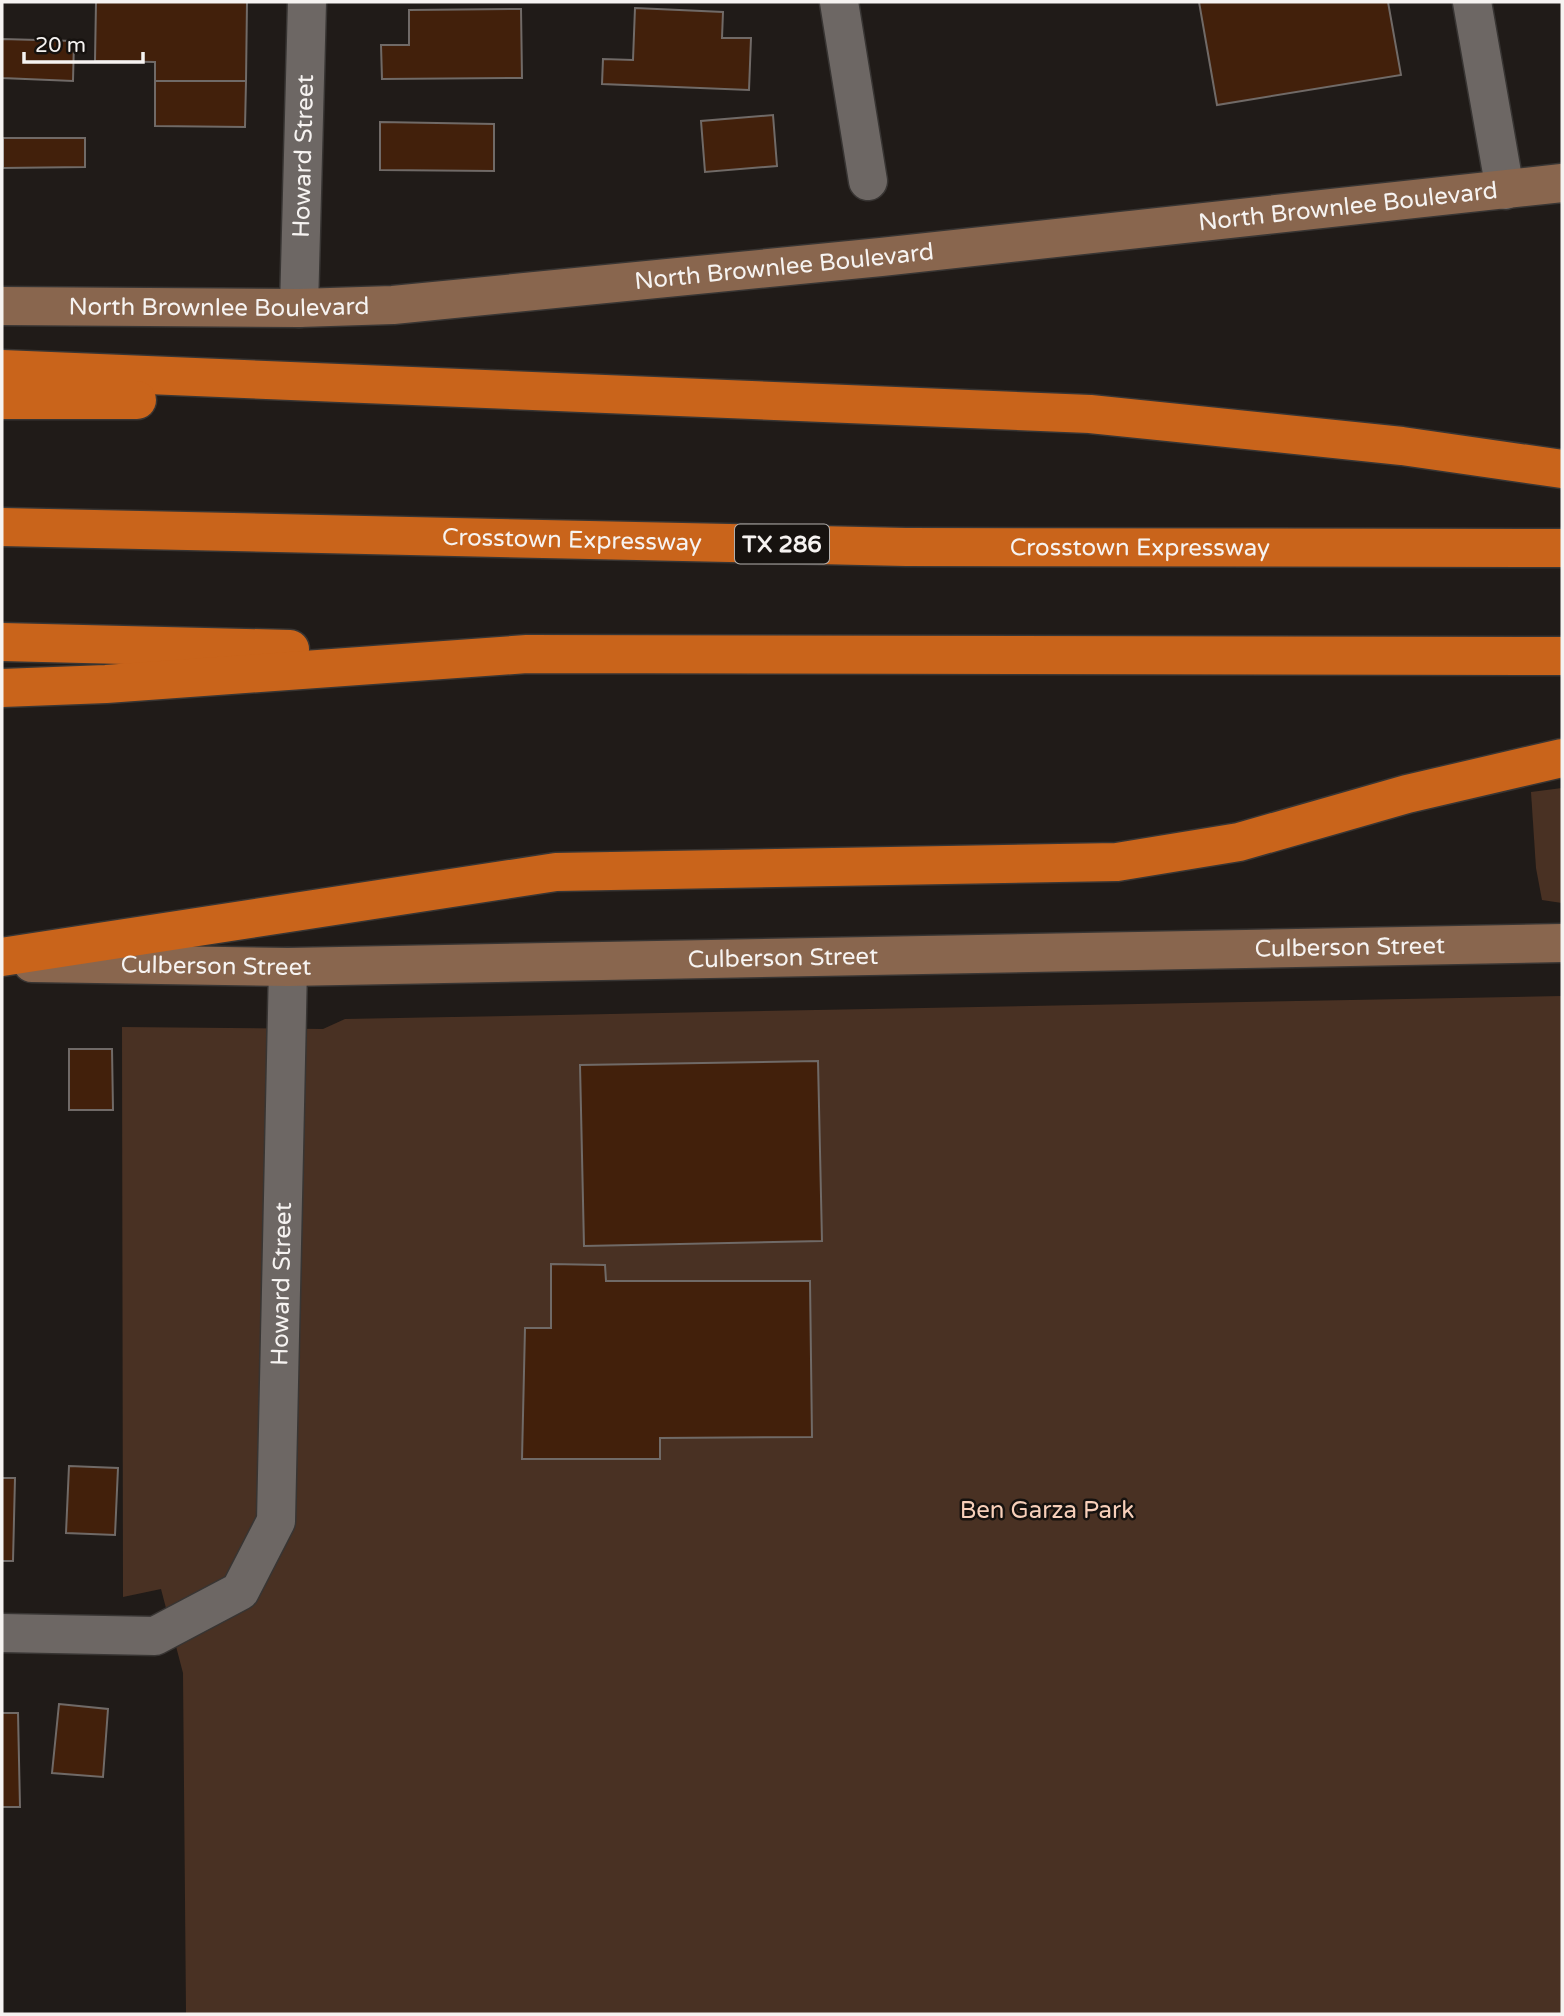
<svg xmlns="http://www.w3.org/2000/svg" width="1564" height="2016" font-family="'Varela Round',sans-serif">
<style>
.green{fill:#493123}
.building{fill:#42200b;stroke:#706a67;stroke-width:2}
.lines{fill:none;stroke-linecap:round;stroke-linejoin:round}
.street-casing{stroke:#383533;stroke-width:41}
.secondary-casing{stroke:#383533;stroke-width:41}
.highway-casing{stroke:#383533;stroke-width:41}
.street{stroke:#6d6764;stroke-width:38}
.secondary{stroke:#89664e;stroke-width:38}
.highway{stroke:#c9641b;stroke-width:38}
.labels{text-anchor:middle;stroke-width:5;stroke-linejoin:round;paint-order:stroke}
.shield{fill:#16120f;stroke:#b3b0ad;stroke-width:2}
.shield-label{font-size:23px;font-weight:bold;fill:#f6f3f1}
.street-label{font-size:24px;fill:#f6f3f1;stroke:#16120f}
.park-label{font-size:24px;fill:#f7cfb9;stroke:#16120f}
</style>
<rect width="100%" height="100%" fill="#201b18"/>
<!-- green -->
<g class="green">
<path d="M1562 788V903L1542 900 1536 868 1531 792Z"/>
<path d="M1562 996V2014H186L183 1673 161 1589 123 1597 122 1027 323 1029 345 1019Z"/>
</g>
<!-- building -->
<g class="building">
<path d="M96 2H247L246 81H155V62L95 61Z"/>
<path d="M1199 2H1388L1401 75 1217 105Z"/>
<path d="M635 8 723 12 722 38H751L749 90 602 84 603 59 633 60Z"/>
<path d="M521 9 522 78 382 79 381 45H409V10Z"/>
<path d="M2 39 74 41 73 81 2 78Z"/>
<path d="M155 81H246L245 127 155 126Z"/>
<path d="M773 115 777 166 705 172 701 121Z"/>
<path d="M380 122 494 124V171L380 170Z"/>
<path d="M3 138H85V167L3 168Z"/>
<path d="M69 1049H112L113 1110H69Z"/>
<path d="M818 1061 822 1241 584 1246 580 1065Z"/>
<path d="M551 1264 605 1265 606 1281H810L812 1437 660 1438V1459H522L525 1328H551Z"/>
<path d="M69 1466 118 1468 115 1535 66 1533Z"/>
<path d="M2 1478H15L13 1561H2Z"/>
<path d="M59 1704 108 1709 103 1777 52 1773Z"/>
<path d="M2 1713H18L20 1807H2Z"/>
</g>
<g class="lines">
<defs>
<g id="street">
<path d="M839 2 868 181"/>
<path d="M1472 2 1505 190"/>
<path id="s1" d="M299 308 307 2"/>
<path id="s2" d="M2 1633 155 1636 240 1591 276 1521 288 967"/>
</g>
<g id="secondary">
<path id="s3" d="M2 306 299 308 393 305 881 257 1562 183"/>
<path id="s4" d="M32 963 288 967 1562 943"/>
</g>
<g id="highway">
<path d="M2 369 1090 414 1402 446 1562 469"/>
<path d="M2 400H137"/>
<path id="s5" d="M2 527 906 547 1562 548"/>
<path d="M2 642 290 649"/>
<path d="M2 688 106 684 527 654 1562 656"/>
<path d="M2 957 556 872 1117 862 1239 842 1407 794 1562 758"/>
</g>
</defs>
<!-- street casing -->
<use href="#street" class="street-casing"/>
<!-- secondary casing -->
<use href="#secondary" class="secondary-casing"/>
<!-- highway casing -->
<use href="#highway" class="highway-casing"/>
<!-- street -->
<use href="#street" class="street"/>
<!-- secondary -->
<use href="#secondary" class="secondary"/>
<!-- highway -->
<use href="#highway" class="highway"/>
</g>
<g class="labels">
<!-- shield labels -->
<rect class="shield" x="735" y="524.5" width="94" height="39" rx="5"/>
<g class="shield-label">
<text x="782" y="552">TX 286</text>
</g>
<!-- street labels -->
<g class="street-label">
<text dy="8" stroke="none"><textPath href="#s1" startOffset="152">Howard Street</textPath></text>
<text dy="8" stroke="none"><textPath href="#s3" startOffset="1351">North Brownlee Boulevard</textPath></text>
<text dy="8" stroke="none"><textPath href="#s3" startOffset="784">North Brownlee Boulevard</textPath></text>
<text dy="8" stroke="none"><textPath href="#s3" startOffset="217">North Brownlee Boulevard</textPath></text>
<text dy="8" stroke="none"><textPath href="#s5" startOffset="570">Crosstown Expressway</textPath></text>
<text dy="8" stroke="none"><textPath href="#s5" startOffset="1138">Crosstown Expressway</textPath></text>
<text dy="8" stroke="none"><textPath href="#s4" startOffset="1318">Culberson Street</textPath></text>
<text dy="8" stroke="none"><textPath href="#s4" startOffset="751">Culberson Street</textPath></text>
<text dy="8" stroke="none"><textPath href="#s4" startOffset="184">Culberson Street</textPath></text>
<text dy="8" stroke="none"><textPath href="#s2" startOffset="565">Howard Street</textPath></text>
</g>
<!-- park labels -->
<g class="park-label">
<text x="1047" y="1518">Ben Garza Park</text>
</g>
</g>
<!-- border -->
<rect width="1564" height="2016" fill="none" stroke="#f6f3f1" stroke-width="7"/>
<!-- scale -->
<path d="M24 52v10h119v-10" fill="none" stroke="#f6f3f1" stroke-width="3.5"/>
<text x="35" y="52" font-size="21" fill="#f6f3f1" stroke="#16120f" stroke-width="5" paint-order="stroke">20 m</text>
</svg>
